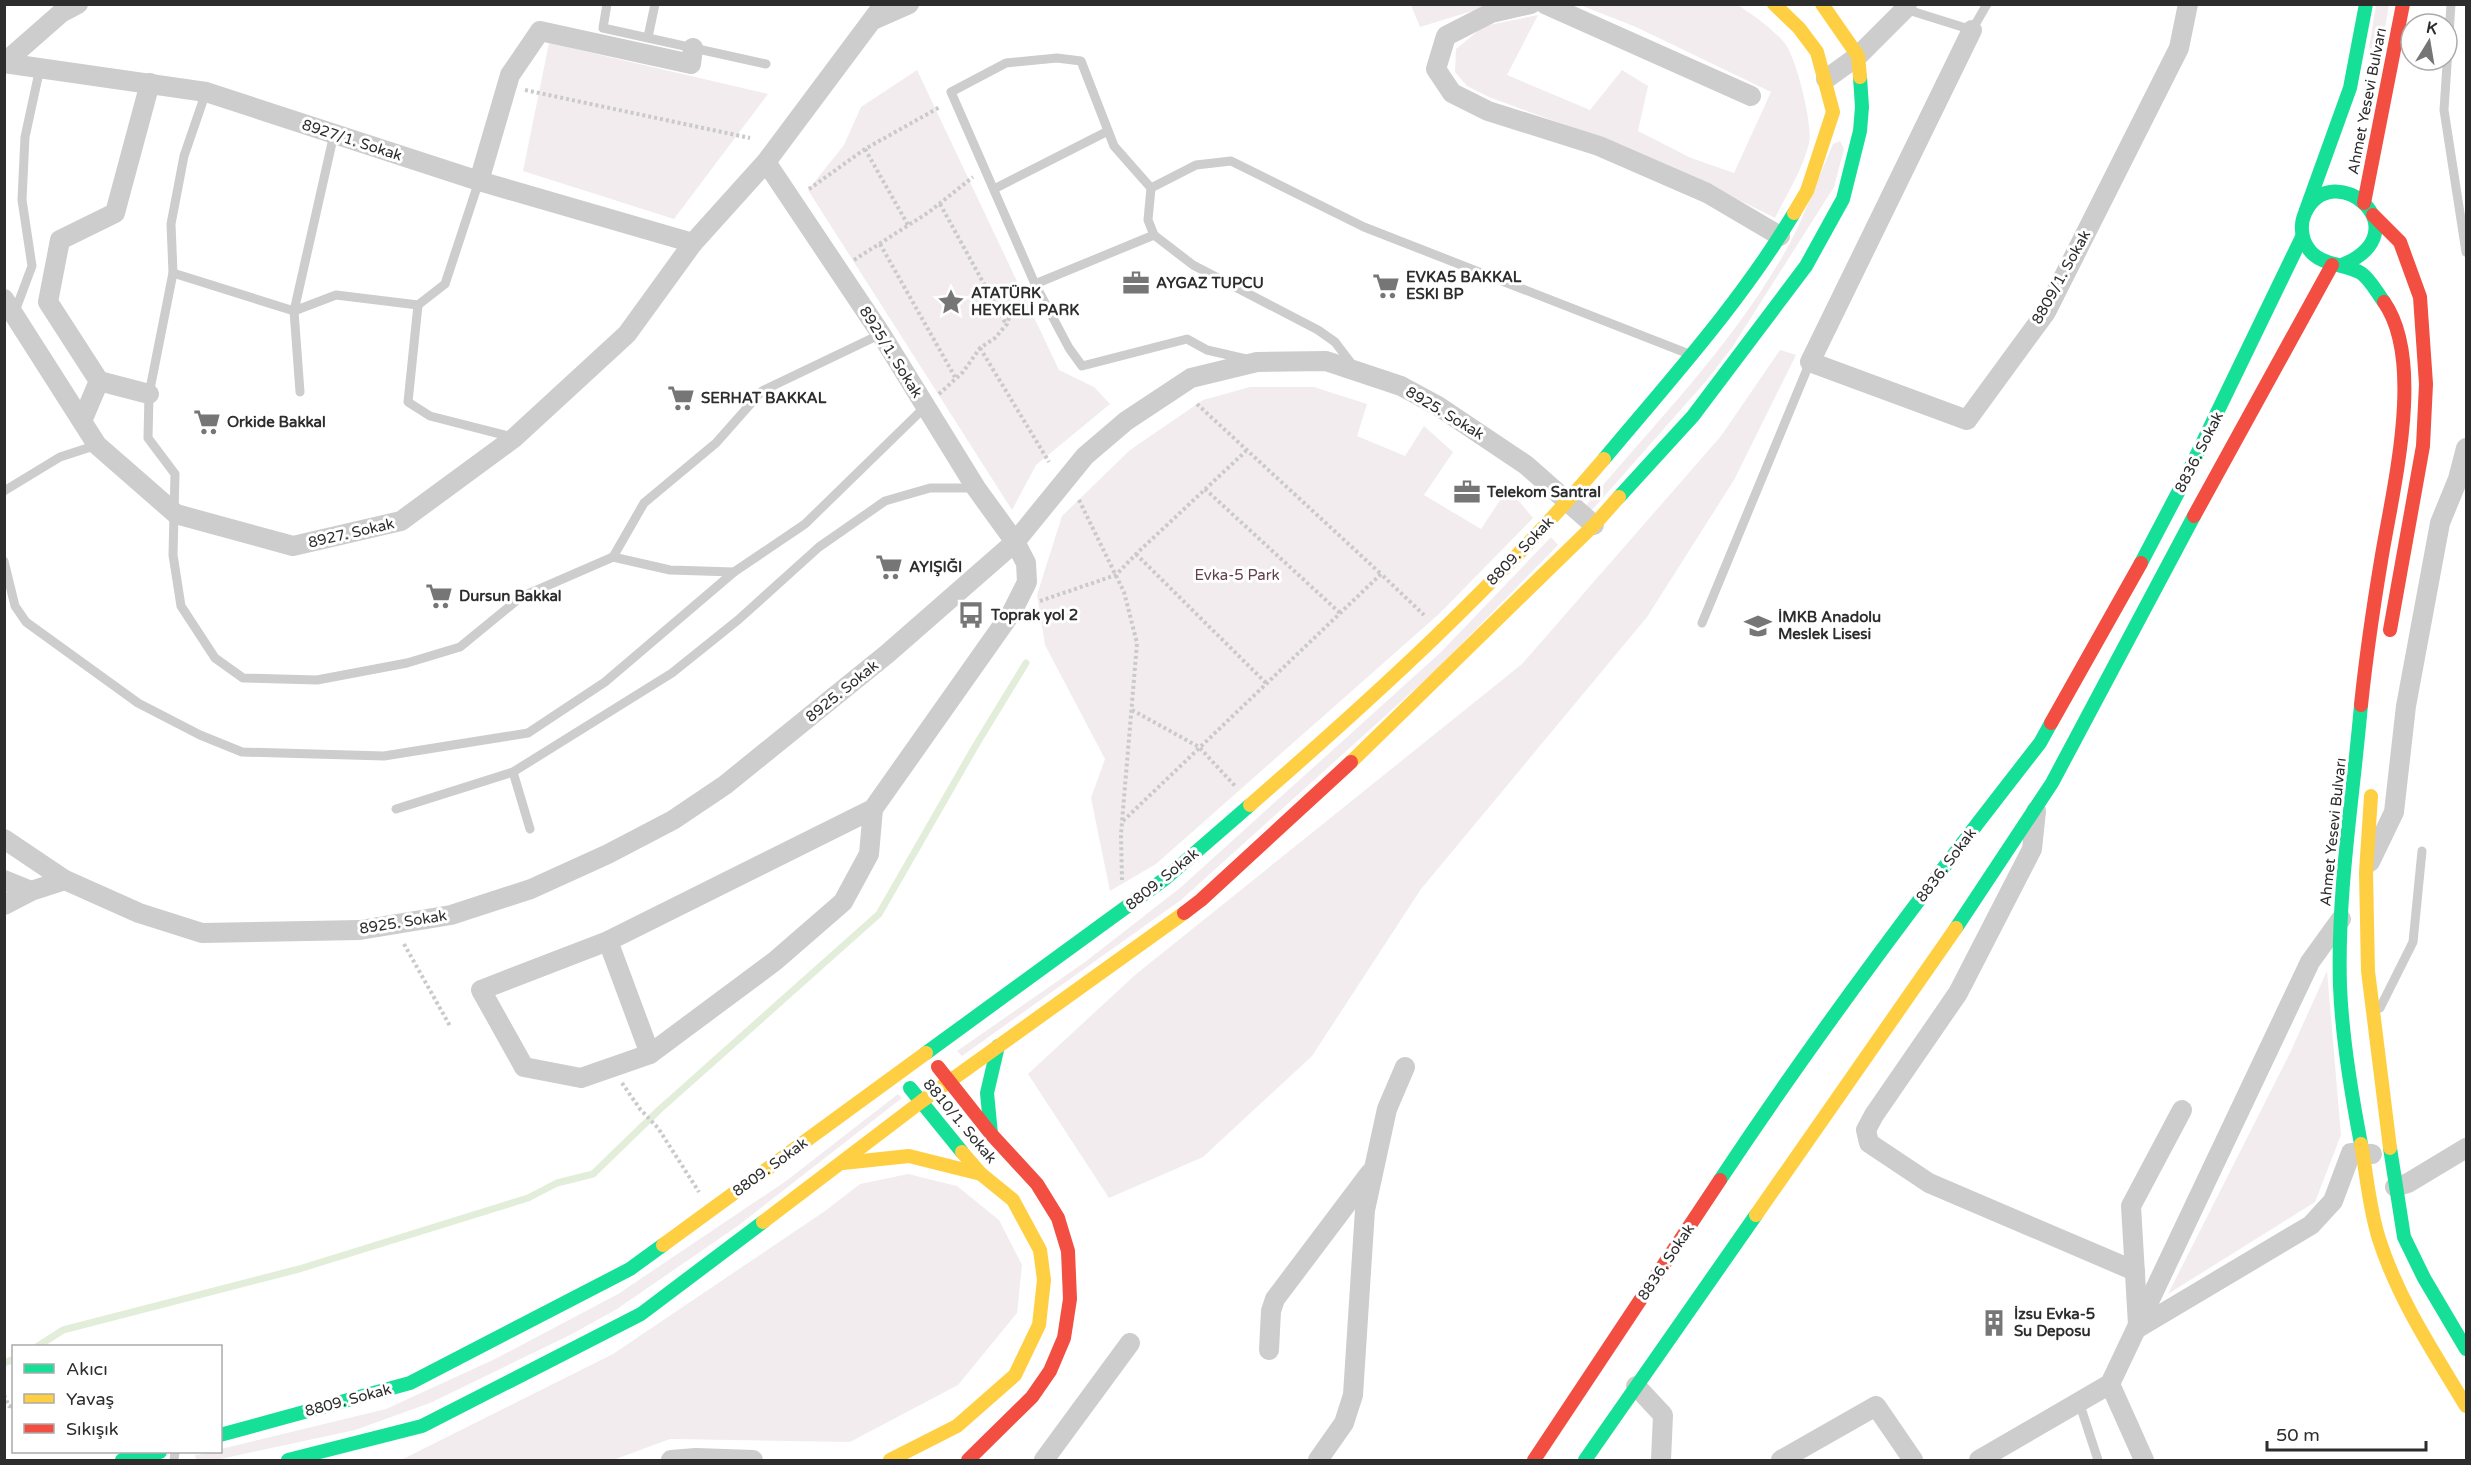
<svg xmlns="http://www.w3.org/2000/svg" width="2471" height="1465" font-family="'Varela Round',sans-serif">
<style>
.green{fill:#f2ecee}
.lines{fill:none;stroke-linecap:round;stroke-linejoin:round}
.stream{stroke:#e3eeda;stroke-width:7}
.path{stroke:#cacaca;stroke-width:4;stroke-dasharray:3 3;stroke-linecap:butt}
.lane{stroke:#cdcdcd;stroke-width:9}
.street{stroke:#cdcdcd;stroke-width:20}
.fast{stroke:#16e098;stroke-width:14}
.slow{stroke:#ffcf43;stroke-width:14}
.jam{stroke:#f24e42;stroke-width:14}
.labels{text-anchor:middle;stroke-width:6;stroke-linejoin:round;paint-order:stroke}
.street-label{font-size:15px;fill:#2d2d2d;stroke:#fff}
.poi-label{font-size:15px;font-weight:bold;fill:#2d2d2d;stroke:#fff;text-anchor:start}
.park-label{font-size:15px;fill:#62404b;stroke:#fff}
</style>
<rect width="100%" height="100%" fill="#fff"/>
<!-- green -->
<g class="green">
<path d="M1411 5H1492L1420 27Z"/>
<path d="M1580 5H1737C1750 12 1778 33 1786 45 1797 61 1813 125 1809 143 1803 169 1787 194 1775 218L1685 173 1611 142 1489 97 1467 86 1455 72 1456 49 1484 26 1538 15 1507 75 1590 110 1622 70 1648 86 1638 131 1691 158 1734 173 1771 92 1636 27Z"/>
<path d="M2376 5H2389L2381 50 2369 48Z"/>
<path d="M549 43 768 94 674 219 523 171Z"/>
<path d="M917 70 1059 370 1094 387 1110 404 1036 465 1012 510 808 190 844 145 861 107Z"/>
<path d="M1840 141 1844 149 1834 187 1733 346 1707 380 1593 509H1588L1587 504C1659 418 1737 341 1791 241 1807 210 1819 176 1833 144Z"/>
<path d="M1780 350 1796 355 1734 480 1647 617 1421 889 1312 1056 1203 1157 1109 1198 1028 1074 1135 975 1522 664 1721 436Z"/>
<path d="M1250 387H1314L1367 404 1357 436 1405 456 1424 426 1453 452 1424 495 1481 529 1508 488 1533 518 1439 614 1156 864 1110 891 1091 798 1105 759 1045 645 1037 595 1062 516 1130 450 1203 400Z"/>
<path d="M1551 537 1558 545 1435 671 1181 900 962 1056 957 1051 1085 962 1180 888 1441 652Z"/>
<path d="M2327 971 2341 1135 2315 1202 2168 1294 2290 1053Z"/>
<path d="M898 1094 902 1098 739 1225 617 1309 570 1335 430 1403 355 1430 216 1460H196L195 1455 220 1452 221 1449 386 1409 495 1359 618 1294 786 1181Z"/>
<path d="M908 1174 957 1186 999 1220 1022 1265 1017 1313 958 1385 850 1442 670 1439 613 1460H401L613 1354 825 1211 860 1184Z"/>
</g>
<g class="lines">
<!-- stream -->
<g class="stream">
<path d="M38 1346 63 1330 299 1269 528 1198 557 1183 593 1174 659 1110 879 914 976 745 1026 663"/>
<path d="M4 1363 14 1359"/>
</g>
<!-- path -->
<g class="path">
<path d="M525 90 750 138"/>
<path d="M865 149 908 225"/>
<path d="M809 189 865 149 940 107"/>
<path d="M940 204 1006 324"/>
<path d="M880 244 955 377"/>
<path d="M854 260 929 212 973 177"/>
<path d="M980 348 1049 462"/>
<path d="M939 394 963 372 980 348 995 338 1007 324 1012 309 1028 298"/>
<path d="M1197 404 1381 574"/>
<path d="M1205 489 1340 613"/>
<path d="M1079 500 1124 592 1137 643 1121 834 1122 880"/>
<path d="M1136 554 1266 683"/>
<path d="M1040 601 1116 575 1136 554 1246 451"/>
<path d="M1132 710 1199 747 1236 787"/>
<path d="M1123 821 1381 574 1424 615"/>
<path d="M404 944 450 1026"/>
<path d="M622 1083 640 1109 658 1128 699 1192"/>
<path d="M4 1395 9 1406 14 1407"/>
</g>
<!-- lane -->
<g class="lane">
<path d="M607 4 603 28 766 64"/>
<path d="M2451 4 2444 110 2466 252"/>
<path d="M1905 9 1972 30 1987 4"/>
<path d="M648 37 655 4"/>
<path d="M206 92 184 156 171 224 173 273 149 394 148 438 175 474 173 555 181 606 215 658 243 678 317 680 407 663 460 647 521 597 613 557 670 570 734 572 805 524 925 407"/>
<path d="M334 134 294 311 336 295 418 305 445 284 479 181"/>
<path d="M1151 188 1196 165 1231 161 1364 227 1689 354"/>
<path d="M994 189 1108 131"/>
<path d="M173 273 294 311 300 392"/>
<path d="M1035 284 1154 235"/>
<path d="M418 305 408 402 430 416 512 437"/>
<path d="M14 314 32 266 22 200 25 137 40 68"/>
<path d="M1246 359 1207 350 1187 339 1082 366 1069 348 1035 284 951 92 1006 63 1057 58 1081 61 1114 146 1151 188 1148 220 1154 235 1193 265 1318 330 1335 342 1354 367"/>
<path d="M4 491 60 457 97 445"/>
<path d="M613 557 644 503 716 443 762 391 881 334"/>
<path d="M4 561 15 606 26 622 138 703 200 735 242 752 384 756 528 733 605 682 734 572"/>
<path d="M1702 623 1810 362"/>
<path d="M396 809 513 772"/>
<path d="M530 829 513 772 672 673 738 620 819 547 885 501 930 488H976"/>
<path d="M2380 1008 2413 942 2422 851"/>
<path d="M2079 1402 2098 1460"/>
<path d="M174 1460 175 1452"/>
</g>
<!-- street -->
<g class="street">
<path d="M1531 4 1491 13 1446 36 1436 69 1452 93 1488 111 1599 146 1707 193 1780 236"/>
<path d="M1545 4 1751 96"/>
<path d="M875 19 909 4"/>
<path d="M1972 30 1810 362 1967 420 2046 312 2179 48 2188 4"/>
<path d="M4 63 206 92 479 181 693 243"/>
<path d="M4 63 61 13 78 4"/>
<path d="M1826 79 1858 56 1905 9 1907 4"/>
<path d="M766 162 881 334 976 488 1015 542 1026 563 1027 582 1012 612 873 809 869 854 843 902 775 961 650 1054 581 1078 524 1067 481 990 608 941 873 809"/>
<path d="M479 181 510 75 540 31 691 64 693 48"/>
<path d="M4 299 97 445 176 514 293 546 401 521 514 438 627 334 693 243 766 162 884 4"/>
<path d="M99 381 149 394"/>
<path d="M82 421 99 381 48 302 60 240 115 213 150 83"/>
<path d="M2036 811 2032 849 1958 993 1874 1115 1866 1130 1869 1143 1929 1183 2135 1271"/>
<path d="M4 839 65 880 139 913 202 933 360 930 451 915 531 889 608 854 673 820 725 785 887 654 1015 542 1085 456 1126 421 1191 378 1257 362 1326 361 1401 386 1438 406 1526 465 1594 525"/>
<path d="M2370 862 2394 812 2406 706 2440 523 2458 479 2466 448"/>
<path d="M4 880 31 891"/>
<path d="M4 905 31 891 65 880"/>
<path d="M608 941 650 1054"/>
<path d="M2395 1187 2408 1183 2466 1148"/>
<path d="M2138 1325 2131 1206 2182 1110"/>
<path d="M2138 1328 2311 1225 2333 1201 2351 1153 2372 1154"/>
<path d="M1269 1350 1271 1311 1275 1299 1370 1173"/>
<path d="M2110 1384 2144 1460"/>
<path d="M1636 1386 1663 1415 1661 1460"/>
<path d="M671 1460 696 1458 753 1460"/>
<path d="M1044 1460 1130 1343"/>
<path d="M1318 1460 1344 1423 1353 1395 1365 1210 1387 1109 1405 1067"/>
<path d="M1781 1460 1876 1406 1913 1460"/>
<path d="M1979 1460 2110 1384 2310 962 2341 919"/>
</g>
<!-- fast -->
<g class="fast">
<path d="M2306 210 2350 88 2366 4"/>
<path d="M2342 265C2424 231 2333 154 2305 213 2300 224 2301 238 2308 248 2319 266 2344 263 2361 273 2371 280 2377 293 2384 302"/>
<path d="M1604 459C1670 380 1741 302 1794 213"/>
<path d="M1619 497 1693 416 1806 266 1843 199 1860 131 1862 107 1860 77"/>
<path d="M2141 563 2183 483 2302 237"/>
<path d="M1956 928 2052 783 2194 516"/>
<path d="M926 1053 1166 878 1250 805"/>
<path d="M910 1088 962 1152"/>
<path d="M991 1134 987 1093 998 1046"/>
<path d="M2361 1144C2351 1092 2342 1039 2340 986 2337 893 2353 798 2361 705"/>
<path d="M2390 1148 2404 1237 2424 1278 2466 1349"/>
<path d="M1720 1180C1820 1029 1929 885 2040 743L2051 723"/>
<path d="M220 1435 410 1383 630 1269 663 1245"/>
<path d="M122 1460 160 1452"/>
<path d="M288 1460 422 1426 641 1314 763 1222"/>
<path d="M1585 1460 1756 1215"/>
</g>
<!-- slow -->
<g class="slow">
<path d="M1774 4 1799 28 1817 52 1833 112 1807 191 1794 213"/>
<path d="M1822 4 1858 56 1860 77"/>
<path d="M1351 762 1594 525 1619 497"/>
<path d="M2371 796 2366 872 2368 971 2390 1148"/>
<path d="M1250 805C1374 697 1497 585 1604 459"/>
<path d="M2361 1144C2367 1176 2369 1208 2379 1239 2398 1299 2434 1353 2466 1406"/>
<path d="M843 1163 909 1156 981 1174"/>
<path d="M1756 1215 1956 928"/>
<path d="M763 1222 922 1101 1184 913"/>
<path d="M663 1245 926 1053"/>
<path d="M890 1460 957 1426 1015 1375 1039 1325 1044 1280 1040 1250 1013 1200 981 1174 962 1152"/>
</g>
<!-- jam -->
<g class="jam">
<path d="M2364 203 2403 4"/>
<path d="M2373 215 2400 242 2420 297 2426 384 2423 446 2390 630"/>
<path d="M2194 516 2332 265"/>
<path d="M2361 705C2366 657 2373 609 2381 561 2392 492 2426 362 2384 302"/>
<path d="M2051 723 2141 563"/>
<path d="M1184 913 1201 900 1351 762"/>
<path d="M938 1067 991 1134 1037 1184 1058 1218 1068 1251 1070 1299 1064 1338 1050 1371 1032 1397 968 1460"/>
<path d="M1534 1460 1720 1180"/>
</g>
</g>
<!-- icons -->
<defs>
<symbol id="office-bare" viewBox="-9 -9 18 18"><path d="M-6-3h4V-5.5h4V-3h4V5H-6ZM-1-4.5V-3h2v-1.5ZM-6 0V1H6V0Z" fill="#767676" stroke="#fff" stroke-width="2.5" paint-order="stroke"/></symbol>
<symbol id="supermarket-bare" viewBox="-9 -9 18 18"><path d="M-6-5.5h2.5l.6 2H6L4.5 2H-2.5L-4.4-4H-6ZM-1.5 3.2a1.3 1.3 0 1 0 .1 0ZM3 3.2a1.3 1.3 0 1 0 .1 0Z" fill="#767676" stroke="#fff" stroke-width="2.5" paint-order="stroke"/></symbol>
<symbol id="sight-bare" viewBox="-9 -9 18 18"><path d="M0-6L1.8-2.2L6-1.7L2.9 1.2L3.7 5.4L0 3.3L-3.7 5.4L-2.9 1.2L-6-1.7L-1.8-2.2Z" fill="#767676" stroke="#fff" stroke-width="2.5" paint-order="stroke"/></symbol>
<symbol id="bus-bare" viewBox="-9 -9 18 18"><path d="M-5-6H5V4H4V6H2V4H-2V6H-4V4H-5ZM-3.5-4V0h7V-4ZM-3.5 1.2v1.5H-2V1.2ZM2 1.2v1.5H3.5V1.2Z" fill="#767676" stroke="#fff" stroke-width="2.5" paint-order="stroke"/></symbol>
<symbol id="school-bare" viewBox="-9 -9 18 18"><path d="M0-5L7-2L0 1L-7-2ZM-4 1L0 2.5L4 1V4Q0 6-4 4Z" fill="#767676" stroke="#fff" stroke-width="2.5" paint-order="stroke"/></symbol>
<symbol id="building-bare" viewBox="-9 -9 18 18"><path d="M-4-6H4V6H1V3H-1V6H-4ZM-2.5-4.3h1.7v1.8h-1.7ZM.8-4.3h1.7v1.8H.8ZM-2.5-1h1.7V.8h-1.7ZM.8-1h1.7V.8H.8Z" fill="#767676" stroke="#fff" stroke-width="2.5" paint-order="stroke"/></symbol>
</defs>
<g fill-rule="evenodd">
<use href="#office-bare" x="1117" y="264" width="38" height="38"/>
<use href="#supermarket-bare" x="1367" y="267" width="38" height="38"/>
<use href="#sight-bare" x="932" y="283" width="38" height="38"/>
<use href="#supermarket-bare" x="662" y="379" width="38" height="38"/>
<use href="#supermarket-bare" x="188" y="403" width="38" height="38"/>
<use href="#office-bare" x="1448" y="473" width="38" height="38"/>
<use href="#supermarket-bare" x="870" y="548" width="38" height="38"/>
<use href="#supermarket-bare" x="420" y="577" width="38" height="38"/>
<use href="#bus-bare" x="952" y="596" width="38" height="38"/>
<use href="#school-bare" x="1739" y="607" width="38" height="38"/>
<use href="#building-bare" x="1975" y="1304" width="38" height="38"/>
</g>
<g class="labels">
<!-- street labels -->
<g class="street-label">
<text transform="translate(2367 101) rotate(-79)" y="5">Ahmet Yesevi Bulvarı</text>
<text transform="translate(352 140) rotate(18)" y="5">8927/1. Sokak</text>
<text transform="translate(2061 277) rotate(-61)" y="5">8809/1. Sokak</text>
<text transform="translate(891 352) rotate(58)" y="5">8925/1. Sokak</text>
<text transform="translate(1445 413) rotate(31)" y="5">8925. Sokak</text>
<text transform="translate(2199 452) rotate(-63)" y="5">8836. Sokak</text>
<text transform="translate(351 533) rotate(-13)" y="5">8927. Sokak</text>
<text transform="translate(1520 551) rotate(-46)" y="5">8809. Sokak</text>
<text transform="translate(842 691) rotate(-39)" y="5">8925. Sokak</text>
<text transform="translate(2333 832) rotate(-84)" y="5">Ahmet Yesevi Bulvarı</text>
<text transform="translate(1946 865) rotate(-53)" y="5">8836. Sokak</text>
<text transform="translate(1162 879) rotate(-39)" y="5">8809. Sokak</text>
<text transform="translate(403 922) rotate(-9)" y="5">8925. Sokak</text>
<text transform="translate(960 1121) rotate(50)" y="5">8810/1. Sokak</text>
<text transform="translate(770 1167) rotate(-36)" y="5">8809. Sokak</text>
<text transform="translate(1666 1262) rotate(-56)" y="5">8836. Sokak</text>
<text transform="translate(348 1400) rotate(-15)" y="5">8809. Sokak</text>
</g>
<!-- poi labels -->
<g class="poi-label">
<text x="1406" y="282">EVKA5 BAKKAL<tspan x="1406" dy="17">ESKI BP</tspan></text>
<text x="1156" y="288">AYGAZ TUPCU</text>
<text x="971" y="298">ATATÜRK<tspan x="971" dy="17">HEYKELİ PARK</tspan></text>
<text x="701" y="403">SERHAT BAKKAL</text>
<text x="227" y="427">Orkide Bakkal</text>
<text x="1487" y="497">Telekom Santral</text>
<text x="909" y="572">AYIŞIĞI</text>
<text x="459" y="601">Dursun Bakkal</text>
<text x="991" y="620">Toprak yol 2</text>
<text x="1778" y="622">İMKB Anadolu<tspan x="1778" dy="17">Meslek Lisesi</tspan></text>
<text x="2014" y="1319">İzsu Evka-5<tspan x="2014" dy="17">Su Deposu</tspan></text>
</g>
<!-- park labels -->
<g class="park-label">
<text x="1237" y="580">Evka-5 Park</text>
</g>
</g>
<!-- border -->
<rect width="2471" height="1465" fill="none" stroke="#2d2d2d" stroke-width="12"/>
<!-- legend -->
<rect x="12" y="1345" width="210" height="108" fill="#ffffff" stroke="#ababab" stroke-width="1.5"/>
<rect x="24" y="1364" width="30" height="9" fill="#16e098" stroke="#ababab" stroke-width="1.5"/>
<text x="66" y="1375" font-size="18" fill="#2d2d2d">Akıcı</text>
<rect x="24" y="1394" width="30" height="9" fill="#ffcf43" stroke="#ababab" stroke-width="1.5"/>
<text x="66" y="1405" font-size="18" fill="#2d2d2d">Yavaş</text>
<rect x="24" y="1424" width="30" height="9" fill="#f24e42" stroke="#ababab" stroke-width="1.5"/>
<text x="66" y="1435" font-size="18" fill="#2d2d2d">Sıkışık</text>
<!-- north arrow -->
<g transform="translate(2429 42) rotate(11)"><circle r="28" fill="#ffffff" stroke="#ababab" stroke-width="1.5"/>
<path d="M0-4.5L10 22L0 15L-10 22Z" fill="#767676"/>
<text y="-9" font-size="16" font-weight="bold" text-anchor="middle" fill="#2d2d2d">K</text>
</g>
<!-- scale -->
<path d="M2267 1441v9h159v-9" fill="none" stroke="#2d2d2d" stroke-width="3"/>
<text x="2276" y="1441" font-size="18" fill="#2d2d2d" stroke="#ffffff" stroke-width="4.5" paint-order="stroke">50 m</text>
</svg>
